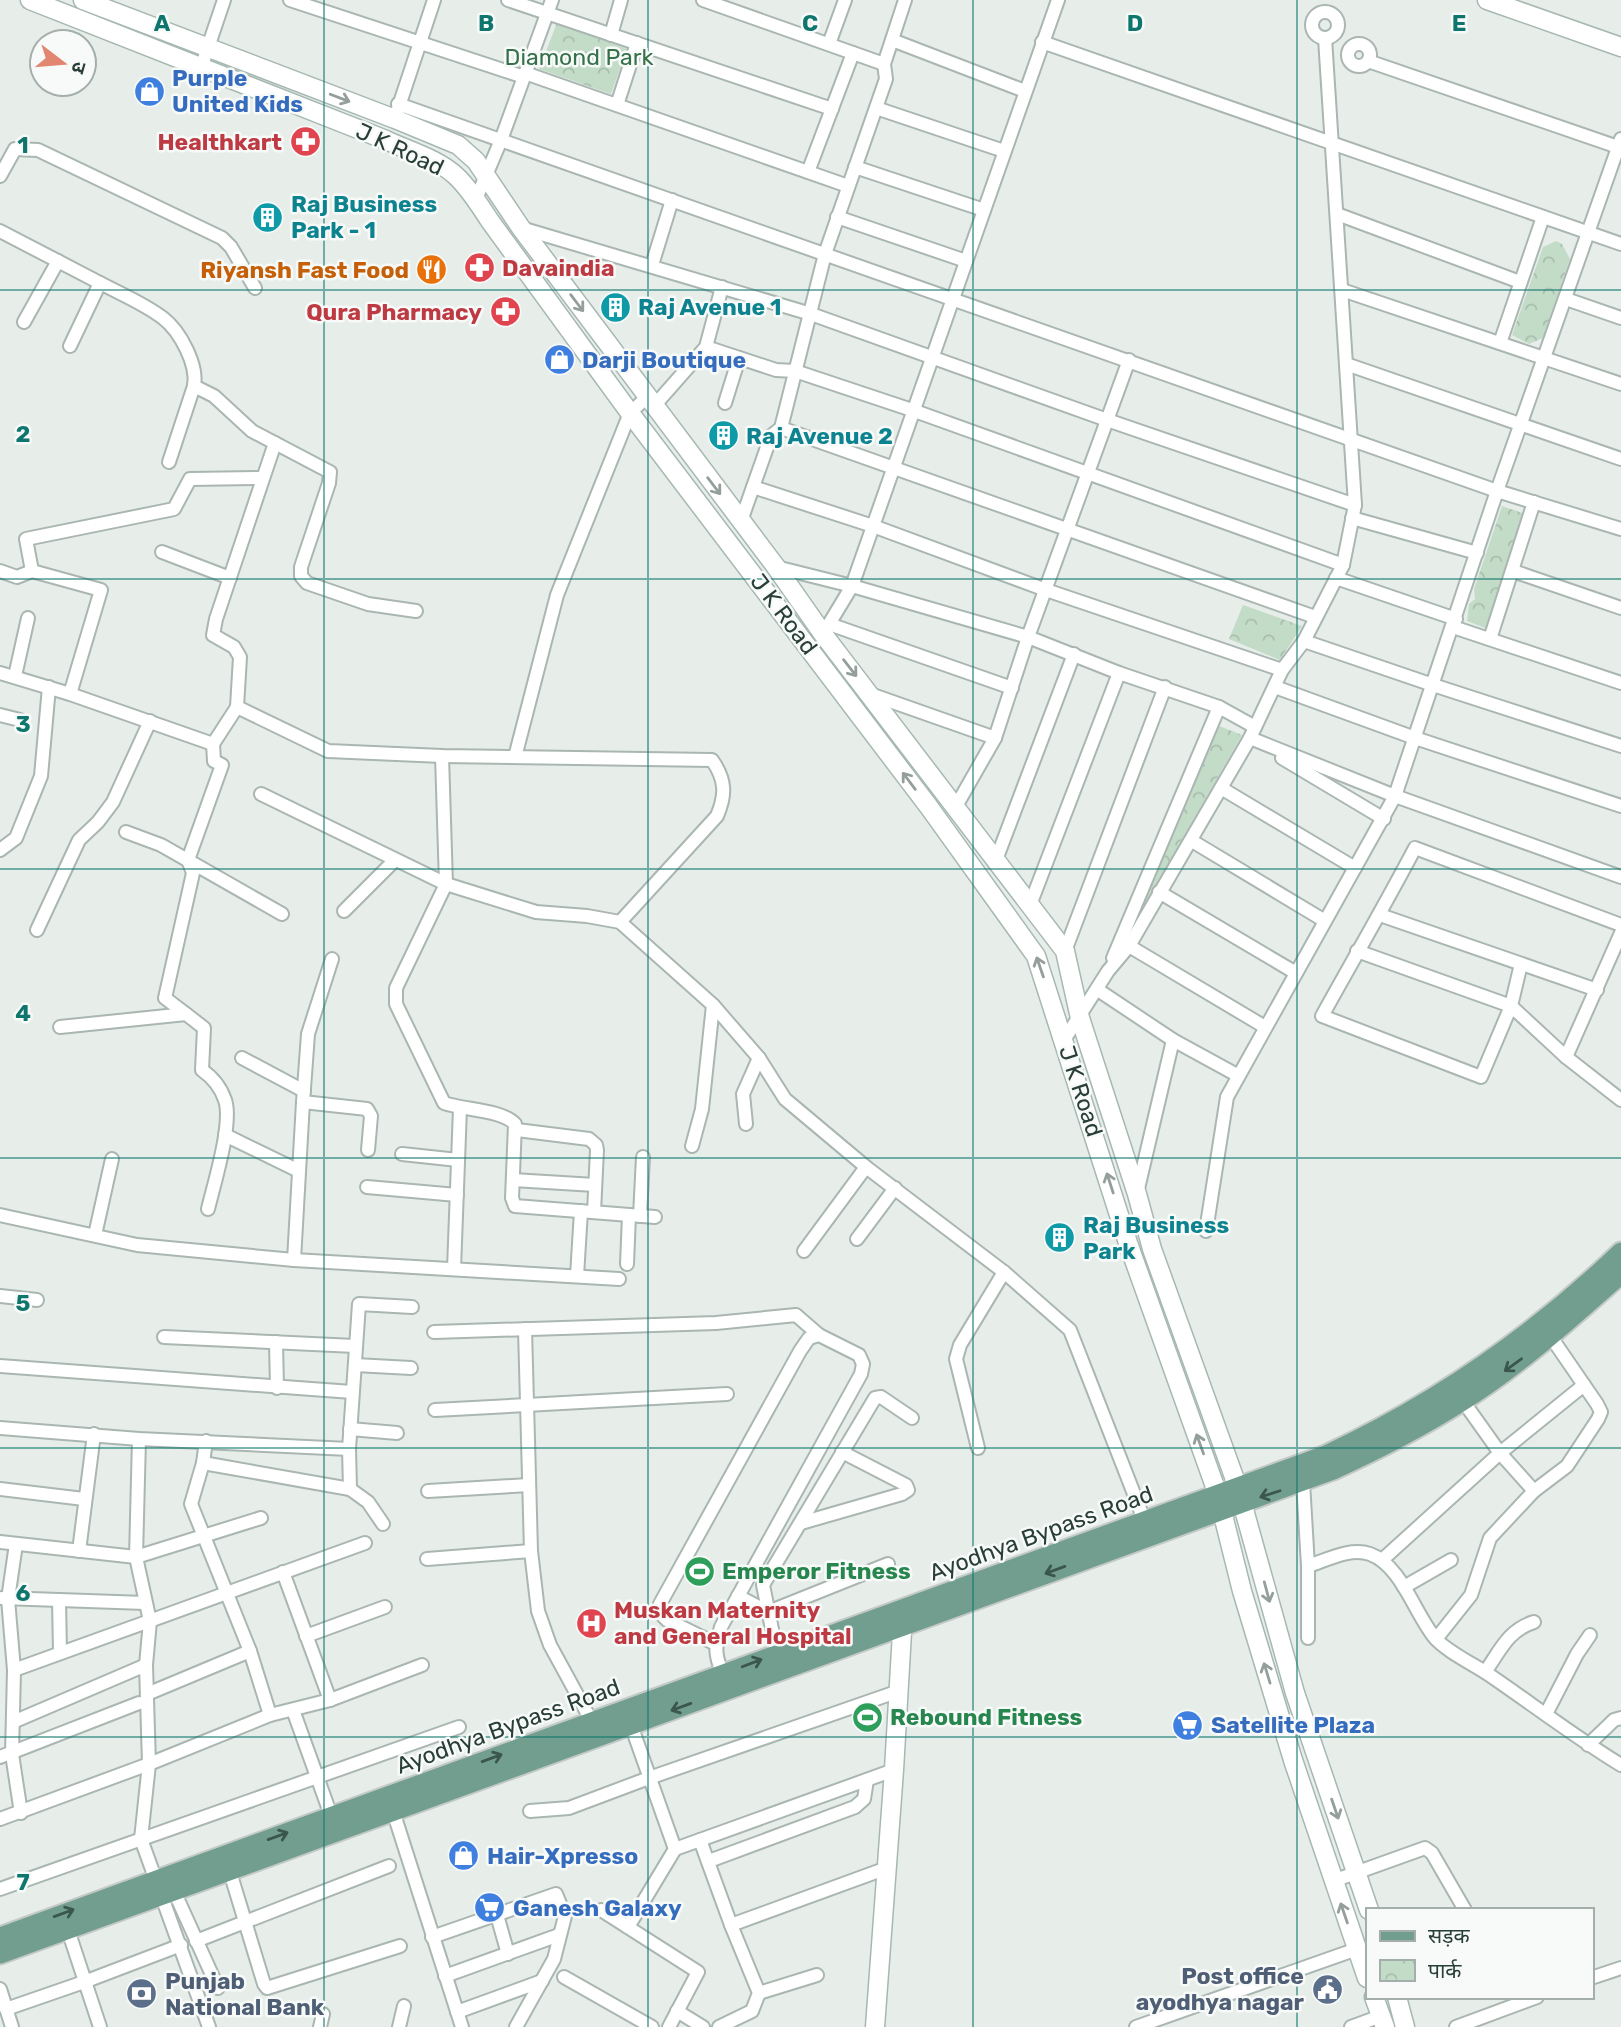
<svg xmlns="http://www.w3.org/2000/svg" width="1621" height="2027" font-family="Rubik,'Noto Sans Devanagari',sans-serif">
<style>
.park{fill:url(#park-crowns)}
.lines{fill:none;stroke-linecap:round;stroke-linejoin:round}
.street-casing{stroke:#aab6b1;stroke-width:16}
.secondary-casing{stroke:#a6b8b1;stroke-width:21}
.primary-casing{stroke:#c3c9c7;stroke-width:23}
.street{stroke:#fff;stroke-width:12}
.secondary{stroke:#fff;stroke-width:18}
.primary{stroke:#719e8f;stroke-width:19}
.oneway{stroke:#949e9b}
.oneway2{stroke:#3a564d}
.grid{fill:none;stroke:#0f766e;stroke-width:2;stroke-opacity:0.55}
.labels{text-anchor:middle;stroke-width:5;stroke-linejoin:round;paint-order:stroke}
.park-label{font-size:23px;fill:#367049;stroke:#f7faf9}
.shop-label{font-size:23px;font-weight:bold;fill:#366cbe;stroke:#f7faf9;text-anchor:start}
.health-label{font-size:23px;font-weight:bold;fill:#be3a42;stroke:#f7faf9;text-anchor:end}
.street-label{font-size:23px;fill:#283e37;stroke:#f7faf9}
.culture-label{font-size:23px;font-weight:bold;fill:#0d838f;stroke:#f7faf9;text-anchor:start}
.food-label{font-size:23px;font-weight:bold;fill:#c56008;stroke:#f7faf9;text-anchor:end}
.leisure-label{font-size:23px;font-weight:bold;fill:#27864d;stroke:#f7faf9;text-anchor:start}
.service-label{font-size:23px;font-weight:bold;fill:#4e5e75;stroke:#f7faf9;text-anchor:end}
.grid-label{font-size:23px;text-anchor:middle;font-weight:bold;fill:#0f766e;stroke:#f7faf9;stroke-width:5;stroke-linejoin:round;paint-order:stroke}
</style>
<defs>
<pattern id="park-crowns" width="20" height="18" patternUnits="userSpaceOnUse" patternTransform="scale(1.75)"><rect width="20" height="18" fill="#c3dcc8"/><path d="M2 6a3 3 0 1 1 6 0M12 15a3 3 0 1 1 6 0" fill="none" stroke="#a8beac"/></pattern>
</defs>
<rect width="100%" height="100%" fill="#e7eeea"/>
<!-- park -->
<g class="park">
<path d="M557 23 627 49 611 94 539 69Z"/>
<path d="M1556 241 1562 244 1570 259 1543 338 1529 344 1512 335 1543 247Z"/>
<path d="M1502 506 1528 515 1500 601 1490 612 1492 621 1485 628 1467 621 1469 604 1475 599 1474 589Z"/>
<path d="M1243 605 1302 626 1280 660 1229 639Z"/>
<path d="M1217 725 1242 735 1128 934Z"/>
</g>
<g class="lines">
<defs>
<g id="street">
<path d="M290 0 524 77"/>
<path d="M508 0 832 109"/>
<path d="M703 0 884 64"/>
<circle cx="1325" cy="25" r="13"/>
<path d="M611 35 621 0"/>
<path d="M892 40 1025 91"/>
<path d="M1042 42 1621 244"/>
<path d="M829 44 845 0"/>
<circle cx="1359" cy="55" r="11"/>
<path d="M1368 61 1621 148"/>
<path d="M201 68 224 0"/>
<path d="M525 73 848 186"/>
<path d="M398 104 1497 491 1621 529"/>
<path d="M617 105 637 43"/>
<path d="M876 108 1004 151"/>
<path d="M397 112 434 0"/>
<path d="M855 167 984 210"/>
<path d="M808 172 853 53"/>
<path d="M0 176 15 149 38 150 222 238 231 247 255 288"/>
<path d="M476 199 501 140 552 0"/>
<path d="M1337 214 1520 282"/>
<path d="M837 217 966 261"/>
<path d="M521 228 811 314 1107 420 1355 505"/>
<path d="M0 231 100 283 70 346"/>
<path d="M652 265 672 200"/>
<path d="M100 283C121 294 145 304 163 318 180 331 198 365 194 386L169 462"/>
<path d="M1342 290 1621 384"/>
<path d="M1566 299 1621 318"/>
<path d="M24 322 58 261"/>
<path d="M1500 343 1543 217"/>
<path d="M706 347 776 370 795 371 912 410 1343 565"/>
<path d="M1346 364 1621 459"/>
<path d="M194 386 214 396 252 431 330 472 329 483 301 567V576L307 583 368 604 416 611"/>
<path d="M725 403 739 358"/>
<path d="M654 406 706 347 722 287"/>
<path d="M781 428 1315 617"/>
<path d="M753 487 873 526 1046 590 1282 670"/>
<path d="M1352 518 1477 553"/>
<path d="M741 521 771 436 781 428 825 254 886 79 884 64 905 0"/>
<path d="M162 552 230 578"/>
<path d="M776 567 852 586 1028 637 1119 673 1219 707 1255 727"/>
<path d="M0 571 17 577 32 571 101 590 70 694"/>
<path d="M32 571 26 539 174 509 190 479 262 478"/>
<path d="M1513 571 1621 608"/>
<path d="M1336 578 1456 619"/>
<path d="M829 624 1012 688"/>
<path d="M1453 627 1621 683"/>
<path d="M823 634 852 586 1058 0"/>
<path d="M1490 639 1534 502"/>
<path d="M1304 641 1433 685 1621 746"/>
<path d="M0 673 70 694 213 744 237 707 240 657 234 647 213 635 216 619 275 443"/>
<path d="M15 676 28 618"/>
<path d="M1275 687 1415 738 1621 806"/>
<path d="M870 694 995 738"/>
<path d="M237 707 328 751 442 756 712 760C726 780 726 795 717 816L620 922"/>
<path d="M0 715 20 720"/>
<path d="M1250 738 1395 796 1621 877"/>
<path d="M442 756 446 884 396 988V1004L444 1103C464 1110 503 1110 515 1124L512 1198 515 1206 655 1217"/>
<path d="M515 757 557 595 630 413 647 397"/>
<path d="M1282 758 1384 819"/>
<path d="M1221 788 1355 868"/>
<path d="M261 794 446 884 536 912 587 916 620 922 713 1005 759 1058 785 1099 866 1167 1004 1272 1070 1330 1145 1522"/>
<path d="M955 808 995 738 1028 637 1129 360"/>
<path d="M126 832 161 845 282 914"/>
<path d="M1192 841 1325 921"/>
<path d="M0 850 16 838 41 776 49 687"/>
<path d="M996 860 1074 654"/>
<path d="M1159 892 1296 973"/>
<path d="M1030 905 1119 673"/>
<path d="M344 911 395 860"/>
<path d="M1380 915 1597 990"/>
<path d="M37 930 79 840 98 822 113 802 150 721"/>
<path d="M1129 946 1265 1027"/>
<path d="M1065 951 1165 687"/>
<path d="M1357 951 1511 1006 1566 1057 1621 1100"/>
<path d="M1113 958 1219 707"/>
<path d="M332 959 308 1034 303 1102 367 1109 371 1116 368 1150"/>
<path d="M1521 964 1511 1006 1481 1077 1322 1016C1353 960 1385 905 1415 848L1621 925"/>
<path d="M1098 990 1173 1040 1237 1075"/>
<path d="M186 1014 165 998 193 873 188 860 222 765 214 761 213 744"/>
<path d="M60 1027 186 1014 204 1028 202 1070C212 1077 221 1088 225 1100 233 1123 214 1184 208 1209"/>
<path d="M1064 1040 1108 971 1129 946 1250 738 1282 670 1304 641 1343 565 1355 505 1325 38"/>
<path d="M1566 1057 1621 933"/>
<path d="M242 1058 304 1091"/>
<path d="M746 1124 743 1094 759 1058"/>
<path d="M517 1130 589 1139 596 1145 597 1150 594 1212"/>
<path d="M225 1135 299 1171"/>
<path d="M692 1146 702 1109 713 1005"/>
<path d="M402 1154 458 1160"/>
<path d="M513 1180 595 1185"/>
<path d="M367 1187 457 1195"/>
<path d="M1137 1193 1173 1040"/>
<path d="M0 1215 137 1245 294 1260 619 1279"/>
<path d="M640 1216 643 1157"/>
<path d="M1206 1231 1227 1097 1395 796 1497 491 1621 139"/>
<path d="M95 1235 112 1159"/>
<path d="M857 1239 895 1188"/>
<path d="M804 1251 866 1167"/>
<path d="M294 1260 303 1102"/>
<path d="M627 1264 629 1215"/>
<path d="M454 1269 460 1108"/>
<path d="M577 1276 581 1211"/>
<path d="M0 1296 37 1300"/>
<path d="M525 1329 531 1551 538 1611 550 1645 592 1722"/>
<path d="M434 1332 716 1323 796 1315 819 1335"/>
<path d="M164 1337 355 1346"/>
<path d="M276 1342 277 1388"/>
<path d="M355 1365 411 1368"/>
<path d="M0 1366 352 1392"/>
<path d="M1463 1401 1500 1453 1534 1491"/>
<path d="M435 1410 727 1394"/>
<path d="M0 1428 139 1439 349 1449"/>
<path d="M350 1429 397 1433"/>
<path d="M139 1439 136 1557 150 1621 146 1665 149 1764 141 1839 209 2027"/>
<path d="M206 1441 203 1463 191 1504 250 1651 270 1715"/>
<path d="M978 1448 956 1359 960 1345 1004 1272"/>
<path d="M203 1463 350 1489"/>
<path d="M1303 1482 1308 1566V1638"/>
<path d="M0 1489 84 1499"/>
<path d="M428 1491 529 1485"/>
<path d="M801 1523 902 1494 908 1490 906 1485 842 1452"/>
<path d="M383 1524 368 1502 350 1489 349 1449 359 1304 412 1307"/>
<path d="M0 1542 136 1557 261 1518"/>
<path d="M16 1544 8 1599 14 1670 12 1754 21 1813"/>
<path d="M79 1551 94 1434"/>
<path d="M427 1559 531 1551"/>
<path d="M1382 1560 1500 1453 1584 1385"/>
<path d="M1308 1566C1327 1560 1350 1547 1370 1554 1401 1565 1415 1614 1435 1638 1446 1651 1473 1664 1488 1674 1532 1704 1575 1737 1621 1765"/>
<path d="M283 1572 330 1700"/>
<path d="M1404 1587 1451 1560"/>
<path d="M738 1596 768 1612 888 1564"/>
<path d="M2 1598 145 1603"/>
<path d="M59 1600 60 1653"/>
<path d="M306 1636 385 1607"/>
<path d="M1436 1639 1471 1595 1490 1538 1534 1491 1567 1466 1598 1419 1601 1412 1597 1404 1551 1337"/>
<path d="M716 1644 667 1620 660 1613V1604L800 1351 809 1338 819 1335 859 1355 863 1364 861 1374 721 1627C715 1647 714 1654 723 1674"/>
<path d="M777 1654 763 1585 875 1398 881 1397 912 1418"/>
<path d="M14 1670 365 1543"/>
<path d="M1485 1672C1500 1651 1508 1630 1534 1622"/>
<path d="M147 1694 250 1651"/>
<path d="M293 1710 333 1821"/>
<path d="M1546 1714 1577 1654 1590 1635"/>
<path d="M13 1722 146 1665"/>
<path d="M631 1725 675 1849"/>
<path d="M1588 1745 1614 1720 1621 1718"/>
<path d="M0 1757 139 1703"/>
<path d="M393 1811 462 2027"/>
<path d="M530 1811 569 1808 649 1778 899 1691"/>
<path d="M0 1819 149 1764 270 1715 330 1700 422 1665"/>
<path d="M700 1840 731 1925 759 1993 752 2011 719 2027"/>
<path d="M709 1861 855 1807 864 1799 867 1780"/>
<path d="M230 1872 264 1984 267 1988 400 1946"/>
<path d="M1333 1881 1425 1848 1432 1853 1465 1910"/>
<path d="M0 1889 459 1727"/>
<path d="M174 1891 218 1988"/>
<path d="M601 1910 698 1972 669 2027"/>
<path d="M497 1915 508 1954"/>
<path d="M731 1925 887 1868"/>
<path d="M628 1927 675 1849 894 1770"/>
<path d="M68 1930 100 2027"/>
<path d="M432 1937 556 1894 565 1916 554 1959 516 2027"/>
<path d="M196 1941 389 1866"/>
<path d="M445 1976 559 1935"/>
<path d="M564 1977 652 2027"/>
<path d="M1591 1978 1621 1968"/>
<path d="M0 1989 12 2027"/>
<path d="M759 1993 817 1975"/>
<path d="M6 2009 84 1982 181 1945"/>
<path d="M677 2011 703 2027"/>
<path d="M457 2012 542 1981"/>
<path d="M320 2027 323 2014"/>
<path d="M399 2027 404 2006"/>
<path d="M1136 2027 1357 1949"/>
<path d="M1351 2027 1381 2016"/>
<path d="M1456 2027 1537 1997"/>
</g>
<g id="secondary">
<path d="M30 0 386 140C409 151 438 159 456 176 470 189 480 206 490 221L630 413 929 807 1036 956 1128 1243 1218 1495 1242 1591 1293 1760 1367 1978"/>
<path d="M83 0 395 119 458 145 476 161 521 228 776 567 823 634 1065 951 1080 1018 1137 1194 1152 1249 1238 1488 1295 1693 1369 1910"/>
<path d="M1487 0 1621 47"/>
<path d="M1374 1997 1385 2027"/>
<path d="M1397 1997 1405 2027"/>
<path d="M875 2027 894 1770 903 1615"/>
</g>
<g id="primary">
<path d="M0 1937 1326 1455C1435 1404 1535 1335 1621 1252"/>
<path d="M0 1954 1333 1470C1377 1450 1420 1428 1461 1402 1519 1366 1570 1319 1621 1274"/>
</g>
</defs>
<!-- street casing -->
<use href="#street" class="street-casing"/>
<!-- secondary casing -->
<use href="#secondary" class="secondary-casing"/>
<!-- primary casing -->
<use href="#primary" class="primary-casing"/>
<!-- street -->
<use href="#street" class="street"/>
<!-- secondary -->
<use href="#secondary" class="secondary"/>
<!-- primary -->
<use href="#primary" class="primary"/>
</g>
<!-- one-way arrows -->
<defs><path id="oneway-shaft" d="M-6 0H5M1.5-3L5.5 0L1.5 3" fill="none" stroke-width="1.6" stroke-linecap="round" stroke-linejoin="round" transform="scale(1.75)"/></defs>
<g class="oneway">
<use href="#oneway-shaft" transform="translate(340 98) rotate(21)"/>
<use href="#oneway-shaft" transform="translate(577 303) rotate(53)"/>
<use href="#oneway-shaft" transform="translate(714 486) rotate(53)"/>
<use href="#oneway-shaft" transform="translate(850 668) rotate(52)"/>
<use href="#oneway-shaft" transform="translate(909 781) rotate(-127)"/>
<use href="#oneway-shaft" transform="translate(1040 967) rotate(-109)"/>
<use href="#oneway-shaft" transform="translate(1110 1183) rotate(-108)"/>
<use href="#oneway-shaft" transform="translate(1200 1444) rotate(-110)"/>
<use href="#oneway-shaft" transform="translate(1267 1592) rotate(75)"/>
<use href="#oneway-shaft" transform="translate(1267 1673) rotate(-107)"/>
<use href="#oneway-shaft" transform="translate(1335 1809) rotate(71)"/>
<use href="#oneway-shaft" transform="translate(1344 1913) rotate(-109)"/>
</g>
<g class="oneway2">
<use href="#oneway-shaft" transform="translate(1513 1365) rotate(144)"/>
<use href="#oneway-shaft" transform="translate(1270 1494) rotate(162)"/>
<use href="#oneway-shaft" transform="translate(1055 1570) rotate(160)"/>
<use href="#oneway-shaft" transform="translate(752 1663) rotate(-21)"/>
<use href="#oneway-shaft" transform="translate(681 1707) rotate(160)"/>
<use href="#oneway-shaft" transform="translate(492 1758) rotate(-20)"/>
<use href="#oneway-shaft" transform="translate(278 1836) rotate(-20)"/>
<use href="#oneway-shaft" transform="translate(64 1913) rotate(-20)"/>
</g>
<!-- grid -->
<path class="grid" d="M324 0V2027M648 0V2027M973 0V2027M1297 0V2027M0 290H1621M0 579H1621M0 869H1621M0 1158H1621M0 1448H1621M0 1737H1621"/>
<!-- icons -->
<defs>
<symbol id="shop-disc" viewBox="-11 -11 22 22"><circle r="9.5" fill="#3f7fe0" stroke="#f7faf9"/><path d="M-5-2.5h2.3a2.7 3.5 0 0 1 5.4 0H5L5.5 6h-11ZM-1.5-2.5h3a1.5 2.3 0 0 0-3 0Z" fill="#fff"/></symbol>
<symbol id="pharmacy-disc" viewBox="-11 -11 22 22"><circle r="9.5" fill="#e0444e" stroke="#f7faf9"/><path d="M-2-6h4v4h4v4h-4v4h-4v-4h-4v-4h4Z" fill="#fff"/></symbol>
<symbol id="building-disc" viewBox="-11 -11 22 22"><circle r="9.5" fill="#0f9aa8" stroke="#f7faf9"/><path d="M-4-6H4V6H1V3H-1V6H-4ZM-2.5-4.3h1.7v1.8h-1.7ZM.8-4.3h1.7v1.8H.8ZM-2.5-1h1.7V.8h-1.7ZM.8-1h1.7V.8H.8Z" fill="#fff"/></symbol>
<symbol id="restaurant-disc" viewBox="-11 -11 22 22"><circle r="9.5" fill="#e8710a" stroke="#f7faf9"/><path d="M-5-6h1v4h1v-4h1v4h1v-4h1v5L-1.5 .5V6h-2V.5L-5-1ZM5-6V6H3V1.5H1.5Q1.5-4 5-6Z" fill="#fff"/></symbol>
<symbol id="stadium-disc" viewBox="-11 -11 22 22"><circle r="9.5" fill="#2e9e5b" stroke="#f7faf9"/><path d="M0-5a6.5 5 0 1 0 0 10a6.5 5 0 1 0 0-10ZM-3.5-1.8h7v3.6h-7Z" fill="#fff"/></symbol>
<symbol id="hospital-disc" viewBox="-11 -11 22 22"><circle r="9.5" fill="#e0444e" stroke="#f7faf9"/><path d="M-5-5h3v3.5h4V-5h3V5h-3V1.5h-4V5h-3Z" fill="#fff"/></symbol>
<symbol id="supermarket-disc" viewBox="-11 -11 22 22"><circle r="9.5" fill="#3f7fe0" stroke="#f7faf9"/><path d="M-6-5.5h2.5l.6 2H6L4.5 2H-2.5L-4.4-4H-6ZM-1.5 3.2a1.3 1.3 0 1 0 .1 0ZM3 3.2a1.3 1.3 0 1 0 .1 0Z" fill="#fff"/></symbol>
<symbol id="civic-disc" viewBox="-11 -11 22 22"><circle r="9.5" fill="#5c6f8a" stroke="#f7faf9"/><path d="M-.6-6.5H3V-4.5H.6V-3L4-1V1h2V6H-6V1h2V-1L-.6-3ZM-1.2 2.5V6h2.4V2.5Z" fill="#fff"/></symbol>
<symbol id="bank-disc" viewBox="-11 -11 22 22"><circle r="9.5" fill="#5c6f8a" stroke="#f7faf9"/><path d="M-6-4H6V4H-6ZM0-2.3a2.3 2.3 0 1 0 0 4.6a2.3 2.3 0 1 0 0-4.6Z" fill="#fff"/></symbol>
</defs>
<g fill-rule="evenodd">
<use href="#shop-disc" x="132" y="74" width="35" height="35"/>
<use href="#pharmacy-disc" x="288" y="124" width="35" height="35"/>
<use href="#building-disc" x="250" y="200" width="35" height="35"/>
<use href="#pharmacy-disc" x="462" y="250" width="35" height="35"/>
<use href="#restaurant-disc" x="414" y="252" width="35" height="35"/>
<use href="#building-disc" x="598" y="290" width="35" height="35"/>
<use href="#pharmacy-disc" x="488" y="294" width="35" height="35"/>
<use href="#shop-disc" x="542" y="342" width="35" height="35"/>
<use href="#building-disc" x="706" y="418" width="35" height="35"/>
<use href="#building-disc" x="1042" y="1220" width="35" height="35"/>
<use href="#stadium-disc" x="682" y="1554" width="35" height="35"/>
<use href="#hospital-disc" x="574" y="1606" width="35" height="35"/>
<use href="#stadium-disc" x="850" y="1700" width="35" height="35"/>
<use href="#supermarket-disc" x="1170" y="1708" width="35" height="35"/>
<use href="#shop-disc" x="446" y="1838" width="35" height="35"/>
<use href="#supermarket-disc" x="472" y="1890" width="35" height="35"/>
<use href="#civic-disc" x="1310" y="1972" width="35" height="35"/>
<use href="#bank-disc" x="124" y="1976" width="35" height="35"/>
</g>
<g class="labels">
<!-- park labels -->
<g class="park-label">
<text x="579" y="65">Diamond Park</text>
</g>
<!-- shop labels -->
<g class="shop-label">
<text x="172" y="86">Purple<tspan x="172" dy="26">United Kids</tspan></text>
<text x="582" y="368">Darji Boutique</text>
<text x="1211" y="1733">Satellite Plaza</text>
<text x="487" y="1864">Hair-Xpresso</text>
<text x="513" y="1916">Ganesh Galaxy</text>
</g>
<!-- health labels -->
<g class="health-label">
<text x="282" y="150">Healthkart</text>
<text x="502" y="276" text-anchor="start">Davaindia</text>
<text x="482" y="320">Qura Pharmacy</text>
<text x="614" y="1618" text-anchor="start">Muskan Maternity<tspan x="614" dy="26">and General Hospital</tspan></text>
</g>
<!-- street labels -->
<g class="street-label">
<text transform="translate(400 149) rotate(25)" y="8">J K Road</text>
<text transform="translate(784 614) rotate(53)" y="8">J K Road</text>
<text transform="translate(1081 1091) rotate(72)" y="8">J K Road</text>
<text transform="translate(1041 1533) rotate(-20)" y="8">Ayodhya Bypass Road</text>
<text transform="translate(508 1726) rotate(-20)" y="8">Ayodhya Bypass Road</text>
</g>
<!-- culture labels -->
<g class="culture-label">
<text x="291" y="212">Raj Business<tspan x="291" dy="26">Park - 1</tspan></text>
<text x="638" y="315">Raj Avenue 1</text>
<text x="746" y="444">Raj Avenue 2</text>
<text x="1083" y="1233">Raj Business<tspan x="1083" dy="26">Park</tspan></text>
</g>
<!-- food labels -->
<g class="food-label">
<text x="409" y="278">Riyansh Fast Food</text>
</g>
<!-- leisure labels -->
<g class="leisure-label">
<text x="722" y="1579">Emperor Fitness</text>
<text x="890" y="1725">Rebound Fitness</text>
</g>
<!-- service labels -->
<g class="service-label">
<text x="1304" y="1984">Post office<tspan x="1304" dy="26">ayodhya nagar</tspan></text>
<text x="165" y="1989" text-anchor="start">Punjab<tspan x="165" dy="26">National Bank</tspan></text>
</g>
</g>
<g class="grid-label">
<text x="162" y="31">A</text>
<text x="486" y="31">B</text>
<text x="810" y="31">C</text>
<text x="1135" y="31">D</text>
<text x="1459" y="31">E</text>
<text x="23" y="153">1</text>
<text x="23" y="442">2</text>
<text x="23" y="732">3</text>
<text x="23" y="1021">4</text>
<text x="23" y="1311">5</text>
<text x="23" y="1601">6</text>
<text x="23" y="1890">7</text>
</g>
<!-- legend -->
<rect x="1366" y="1908" width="228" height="91" fill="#f7faf9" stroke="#a4afab" stroke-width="2"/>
<rect x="1380" y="1931" width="35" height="10" fill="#719e8f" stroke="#a4afab" stroke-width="2"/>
<text x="1428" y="1943" font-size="21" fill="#283e37">सड़क</text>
<rect x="1380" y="1960" width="35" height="21" fill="url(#park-crowns)" stroke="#a4afab" stroke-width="2"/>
<text x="1428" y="1978" font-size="21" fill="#283e37">पार्क</text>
<!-- north arrow -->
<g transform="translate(63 63) rotate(106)"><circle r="33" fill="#f7faf9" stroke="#a4afab" stroke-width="2"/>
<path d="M0-5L12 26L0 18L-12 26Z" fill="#e28671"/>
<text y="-10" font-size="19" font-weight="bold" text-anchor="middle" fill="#283e37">उ</text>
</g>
</svg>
